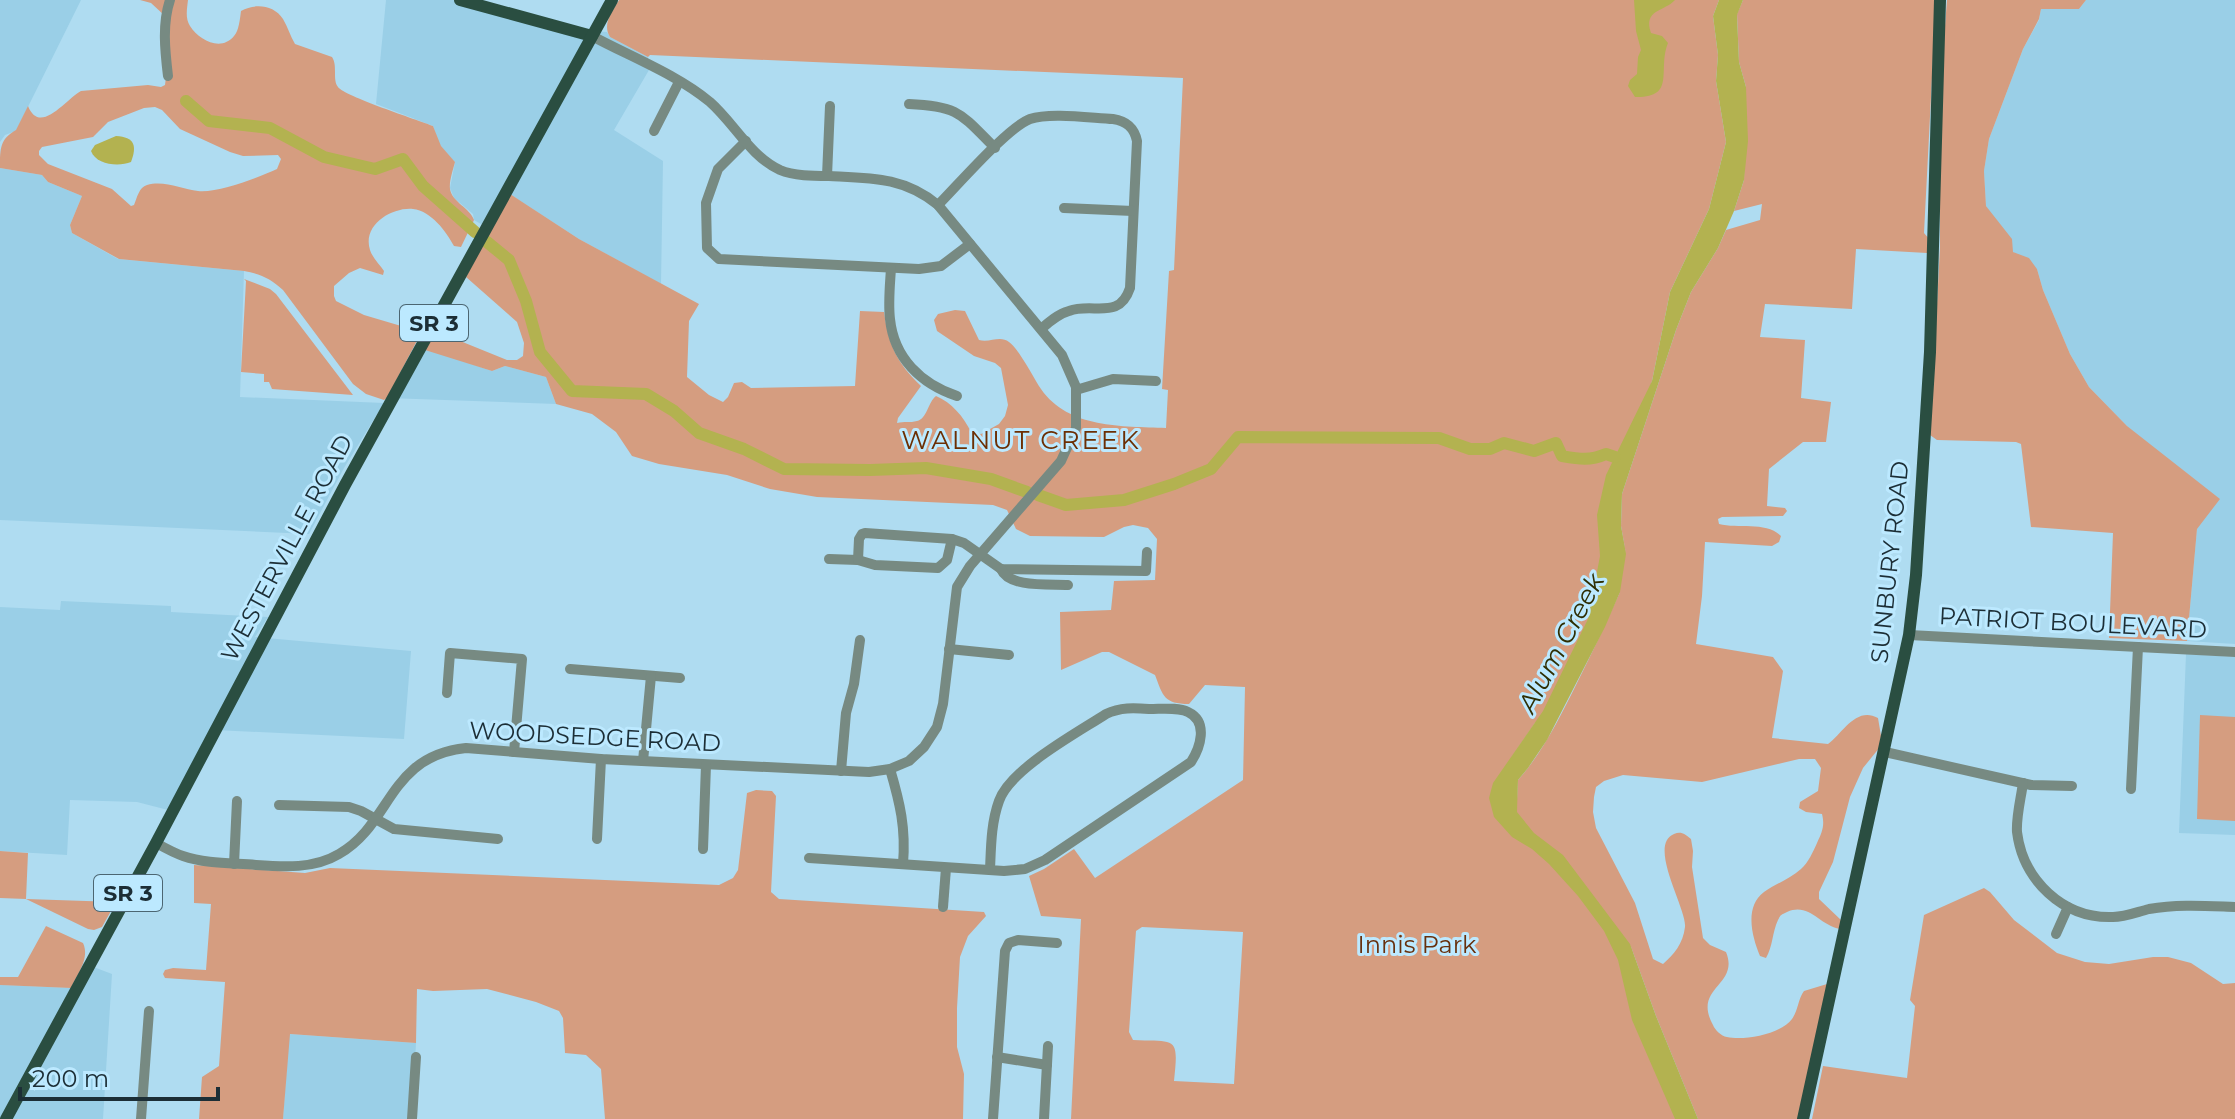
<svg xmlns="http://www.w3.org/2000/svg" width="2235" height="1119" font-family="Montserrat,sans-serif">
<style>
.built{fill:#9acfe7}
.green{fill:#d59d80;fill-rule:evenodd}
.water{fill:#b3b250}
.lines{fill:none;stroke-linecap:round;stroke-linejoin:round}
.river{stroke:#b3b250;stroke-width:12}
.minor{stroke:#778a82;stroke-width:10}
.major{stroke:#2a4e41;stroke-width:12}
.labels{text-anchor:middle;stroke-width:6;stroke-linejoin:round;paint-order:stroke}
.shield{fill:#bce9ff;stroke:#4c6672;stroke-width:2}
.shield-label{font-size:22px;font-weight:bold;fill:#1c2e36}
.street-label{font-size:24px;fill:#1c2e36;stroke:#bce9ff}
.park-label{font-size:24px;fill:#67300d;stroke:#bce9ff}
.neighbourhood-label{font-size:26px;letter-spacing:2px;fill:#6c2f04;stroke:#bce9ff}
.water-label{font-size:26px;font-style:italic;fill:#2f2e03;stroke:#bce9ff}
</style>
<rect width="100%" height="100%" fill="#afdcf1"/>
<!-- built -->
<g class="built">
<path d="M0 0H81L16 131 5 135 0 142Z"/>
<path d="M386 0H465L577 30 607 32 610 37 648 57 649 70 614 130 663 161 661 284 579 239 511 195 491 230 474 220 473 214 454 198 450 188 455 162 440 146 433 126 376 104Z"/>
<path d="M2086 0H2235V644L2187 641 2197 529 2127 426 2089 387 2070 354 2043 290 2037 269 2013 252 1986 206 1984 171 1989 139 2023 49 2039 20 2041 8 2079 9Z"/>
<path d="M0 168 42 175 48 182 82 196 70 225 72 233 118 259 244 271 240 397 384 403 344 468 309 534 0 520Z"/>
<path d="M415 345 492 371 505 366 546 377 556 404 387 398Z"/>
<path d="M61 601 171 606V612L268 617 255 637 411 651 404 739 215 730 172 811 137 802 70 800 67 855 0 851V607L60 610Z"/>
<path d="M2186 654 2235 657V835L2179 833Z"/>
<path d="M83 963 112 974 103 1119H0V985L71 988Z"/>
<path d="M289 1034 416 1043 412 1119H283Z"/>
</g>
<!-- green -->
<g class="green">
<path d="M140 0H188C187 9 185 18 190 26 199 40 221 52 234 36 239 31 240 18 241 11 255 3 274 5 283 19 288 27 290 36 295 44L332 57C338 66 332 79 338 87 344 96 418 120 433 126L441 146 455 162C453 170 449 181 450 189 452 202 470 208 474 220L461 247 454 246C446 231 431 211 413 209 392 207 362 225 370 250 372 257 380 265 384 271L383 275 360 268 349 273 334 286V296L336 301 364 315 418 331 420 335 387 398 384 400 366 394 353 384 283 290C271 279 261 274 244 271L119 259 72 233 70 225 82 196 48 182 42 175 0 168C0 148 0 139 16 130L28 106C40 136 66 99 81 91L148 85 161 87 165 85 167 70 164 15 151 3ZM155 107 162 110 180 129 230 152 243 156 278 155 281 159 277 169C257 178 219 193 198 191 182 189 164 180 147 185 139 187 137 198 134 205L131 206 112 189 48 164 39 155V151L42 147 93 137 108 122 144 108Z"/>
<path d="M619 0H1719L1713 16 1718 55 1716 81 1726 142 1709 209 1670 292 1652 381 1616 505 1626 554 1621 526 1622 494 1676 330 1691 292 1718 248 1726 230 1760 220 1762 204 1734 211 1744 180 1746 87 1739 62 1737 14 1743 0H1936L1924 233 1930 240 1927 253 1856 249 1852 309 1765 304 1760 337 1805 340 1801 398 1831 402 1826 442H1803L1769 469 1767 506 1785 508 1787 511 1783 516 1722 517 1718 519 1719 524C1738 529 1766 521 1781 536L1779 542 1772 546 1705 542 1702 596 1696 644 1773 657 1783 671 1772 738 1828 744C1843 733 1856 706 1878 718L1881 736 1880 747 1863 768 1850 797 1833 862 1819 892V899L1841 920 1840 929C1819 925 1809 902 1787 912 1781 915 1781 914 1778 920 1772 933 1773 946 1766 958L1760 956C1752 937 1744 907 1764 892 1775 884 1790 879 1801 869 1808 863 1813 852 1817 843 1822 832 1825 826 1822 814L1806 812 1799 808 1800 802 1818 791 1821 768 1815 759H1799L1702 782 1623 775 1604 781 1596 787 1594 797 1593 812 1596 828 1635 903 1653 959 1663 964C1674 954 1683 944 1685 927 1687 909 1647 845 1674 834 1681 831 1685 834 1691 839L1693 851 1692 867 1703 938 1710 945 1726 952C1740 986 1692 987 1713 1025 1715 1030 1721 1036 1727 1037 1744 1041 1781 1034 1792 1019 1798 1011 1798 999 1804 991L1827 984 1801 1119H1698L1656 1016 1630 944 1685 1119H1071L1081 919 1041 916 1029 876 1044 869 1074 849 1095 878 1243 780 1245 687 1205 685 1189 704C1164 704 1163 696 1155 675L1109 652H1102L1061 670 1060 612 1111 610 1114 581 1155 580 1157 539 1148 528 1133 525 1124 527 1104 537 1030 536 1016 529 1007 510 993 505 817 497 770 489 727 475 659 464 632 456 616 432 592 414 556 404 546 377 505 366 492 371 425 350 434 334 438 332 507 360H517L523 356 524 343 517 322 466 277 510 194 579 239 699 304 689 321 687 377 709 395 723 402 728 397 734 383 742 382 751 388 855 386 860 311 884 312C889 345 896 362 921 386L898 418 897 423C904 421 910 423 917 421 927 419 928 402 936 396 951 402 964 417 971 432L981 434 999 424 1005 416 1008 405 1001 368 995 363 974 356 937 331 934 320 938 314 955 310 965 311 979 340C990 343 1000 335 1009 342 1019 349 1033 377 1041 389 1069 429 1122 426 1166 428L1168 390 1162 389 1169 271 1174 270 1183 78 650 55 648 57 610 37C602 24 612 12 619 0ZM1620 592C1606 623 1592 653 1577 683 1560 717 1543 752 1518 780L1517 799 1511 758 1535 723H1540ZM1142 927 1243 932 1234 1084 1174 1081C1179 1035 1176 1042 1133 1040L1129 1032 1136 931Z"/>
<path d="M1947 0H2086L2079 9H2041L2039 19 2023 49 1989 139 1984 171 1986 206 2012 239 2013 252 2029 258 2037 269 2043 290 2070 354 2089 387 2127 426 2220 499 2197 529 2187 641 2109 638 2113 533 2031 527 2021 444 2016 442 1937 440 1930 435 1940 248V91Z"/>
<path d="M244 279 270 289 276 294 353 395 272 389 269 382H264V374L241 372 246 281Z"/>
<path d="M2200 715 2235 717V821L2197 819Z"/>
<path d="M756 790 772 791 776 796 771 892 779 899 984 912 986 916 968 936 960 957 957 1008V1047L964 1074 963 1119H605L601 1069 586 1055 565 1053 563 1018 559 1011 536 1002 487 989 433 991 417 989 416 1043 290 1034 283 1119H199L202 1077 219 1066 225 982 165 978 163 974 165 970 173 968 206 970 211 904 194 903V865L305 873 330 868 719 885 733 878 738 870 747 793Z"/>
<path d="M0 851 28 853 26 899 116 902 102 927 94 930 88 929 26 899 0 898Z"/>
<path d="M1984 888 1990 892 2014 920 2057 953 2085 962 2109 964 2153 957H2168L2191 963 2223 984 2235 983V1119H1812L1823 1066 1907 1078 1915 1006 1910 1000 1924 915Z"/>
<path d="M46 926 83 943C90 958 78 973 71 988L0 985V977H18Z"/>
</g>
<!-- water -->
<g class="water">
<path d="M1634 0H1675C1664 12 1643 9 1651 33L1662 36 1668 43C1657 70 1677 98 1635 97L1628 86 1630 80 1637 74 1638 57 1641 50 1636 31Z"/>
<path d="M1719 0H1743L1737 15 1739 62 1746 87 1748 141 1744 180 1734 211 1718 248 1691 292 1676 330 1622 494 1621 526 1626 554 1620 592 1605 627 1547 740 1528 768 1518 780 1517 812 1534 833 1563 855 1630 944 1656 1016 1698 1119H1675L1632 1020 1618 960 1604 931 1578 896 1549 864 1532 849 1512 837 1494 817 1489 798 1493 783 1543 711 1588 619 1600 556 1597 515 1606 475 1652 381 1670 292 1709 209 1726 142 1716 81 1718 55 1713 16Z"/>
<path d="M116 136C135 137 137 146 131 162 119 167 96 165 91 151L95 145Z"/>
</g>
<g class="lines">
<!-- river -->
<g class="river">
<path d="M186 101 209 121 270 128 324 157 375 169 403 159 423 186 475 232"/>
<path d="M487 242 509 260 526 301 540 352 572 391 646 394 674 411 699 433 744 449 784 469 870 470 926 468 991 479 1027 492"/>
<path d="M1038 495 1066 505 1124 500 1174 484 1211 469 1238 437 1439 438 1470 449H1490L1504 443 1534 451 1556 443 1562 456C1579 459 1590 461 1606 454L1615 457"/>
</g>
<!-- minor -->
<g class="minor">
<path d="M168 76C165 51 162 24 170 0"/>
<path d="M909 104C959 106 961 114 995 148"/>
<path d="M654 131 679 82"/>
<path d="M746 141 718 169 706 203 707 248 719 259 919 269 941 266 970 244"/>
<path d="M827 176 830 106"/>
<path d="M938 205C957 186 1008 127 1030 119 1050 112 1091 118 1113 119 1126 121 1134 127 1137 141L1130 288C1119 321 1093 302 1069 311 1058 314 1049 322 1041 329"/>
<path d="M1064 208 1133 211"/>
<path d="M891 268C890 285 888 303 890 319 894 358 921 384 957 396"/>
<path d="M1076 390 1113 379 1156 381"/>
<path d="M829 559 858 560 875 565 938 568 947 560 952 539"/>
<path d="M858 560 859 539 862 534 865 533 952 539 964 543 1001 569 1146 571 1147 552"/>
<path d="M1001 569C1009 588 1049 584 1068 585"/>
<path d="M1909 635 2235 652"/>
<path d="M949 649 1009 655"/>
<path d="M570 669 680 678"/>
<path d="M447 693 450 653 522 659 514 752"/>
<path d="M1885 752 2031 785 2072 786"/>
<path d="M643 761 651 676"/>
<path d="M890 769C900 803 906 828 903 864"/>
<path d="M841 771 846 713 854 684 860 640"/>
<path d="M2023 783C2021 798 2016 817 2017 832 2023 880 2063 919 2113 917 2125 917 2137 912 2149 909 2178 904 2206 906 2235 907"/>
<path d="M2131 789 2138 647"/>
<path d="M279 805 349 807 361 811 394 829 498 839"/>
<path d="M597 839 601 759"/>
<path d="M156 843C165 848 174 853 183 856 206 864 232 863 256 865 284 867 314 869 339 854 392 824 388 756 466 748L601 759 869 772 890 769 909 761 924 747 937 727 943 704 957 587 970 566 1061 461 1076 428V387L1062 355 938 205C904 177 871 178 829 176 813 176 794 176 780 170 750 156 734 123 710 102 676 74 631 57 592 36"/>
<path d="M703 849 706 765"/>
<path d="M809 858 1004 871 1025 869 1045 860 1191 762C1200 748 1209 722 1188 712 1178 707 1162 709 1150 709 1134 708 1121 707 1106 714 1077 733 1010 769 999 801 991 823 991 847 990 870"/>
<path d="M234 864 237 801"/>
<path d="M943 907 946 868"/>
<path d="M2056 934 2068 907"/>
<path d="M997 1057 1047 1065"/>
<path d="M141 1119 149 1011"/>
<path d="M412 1119 416 1057"/>
<path d="M993 1119 1005 951 1009 943 1018 940 1057 943"/>
<path d="M1044 1119 1048 1046"/>
</g>
<!-- major -->
<g class="major">
<path d="M460 0 592 36"/>
<path d="M6 1119 156 843 345 485 612 0"/>
<path d="M1803 1119 1909 635 1916 575 1930 352 1940 0"/>
</g>
</g>
<g class="labels">
<!-- shield labels -->
<g class="shield">
<rect x="400" y="305" width="68" height="36" rx="6"/>
<rect x="94" y="875" width="68" height="36" rx="6"/>
</g>
<g class="shield-label">
<text x="434" y="331">SR 3</text>
<text x="128" y="901">SR 3</text>
</g>
<!-- street labels -->
<g class="street-label">
<text transform="translate(287 548) rotate(-62)" y="8">WESTERVILLE ROAD</text>
<text transform="translate(1890 562) rotate(-84)" y="8">SUNBURY ROAD</text>
<text transform="translate(2073 623) rotate(3)" y="8">PATRIOT BOULEVARD</text>
<text transform="translate(595 737) rotate(3)" y="8">WOODSEDGE ROAD</text>
</g>
<!-- park labels -->
<g class="park-label">
<text x="1417" y="953">Innis Park</text>
</g>
<!-- neighbourhood labels -->
<g class="neighbourhood-label">
<text x="1021" y="449">WALNUT CREEK</text>
</g>
<!-- water labels -->
<g class="water-label">
<text transform="translate(1561 643) rotate(-62)" y="9">Alum Creek</text>
</g>
</g>
<!-- scale -->
<path d="M20 1087v12h198v-12" fill="none" stroke="#1c2e36" stroke-width="4"/>
<text x="32" y="1087" font-size="24" fill="#1c2e36" stroke="#bce9ff" stroke-width="6" paint-order="stroke">200 m</text>
</svg>
